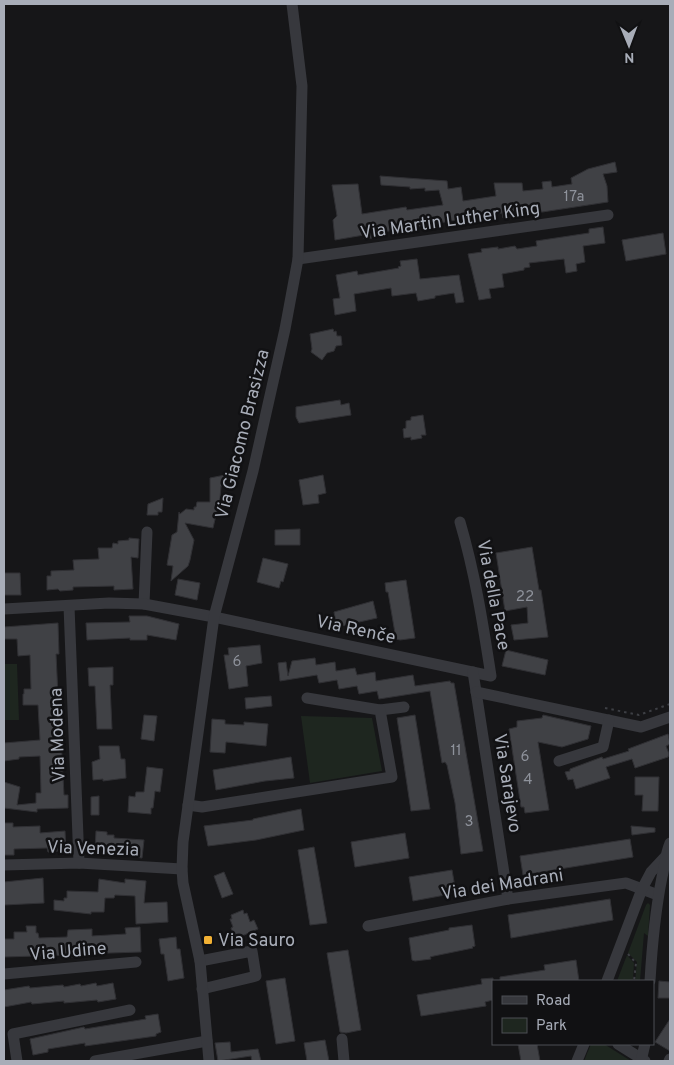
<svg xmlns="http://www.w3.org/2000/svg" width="674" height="1065" font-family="Overpass,sans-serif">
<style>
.green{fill:#1e261f}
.building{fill:#404145;stroke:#303034}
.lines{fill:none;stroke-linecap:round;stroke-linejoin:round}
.path{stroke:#3d3f44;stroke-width:2;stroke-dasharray:2.5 4;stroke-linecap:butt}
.minor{stroke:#37383d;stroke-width:11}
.poi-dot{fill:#f2b134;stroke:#111113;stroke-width:2}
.labels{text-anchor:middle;stroke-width:5;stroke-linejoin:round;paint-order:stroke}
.number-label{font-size:15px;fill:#8e929b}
.street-label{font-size:18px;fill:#a8adb8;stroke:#111113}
.poi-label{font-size:18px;fill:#a8adb8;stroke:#111113;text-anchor:start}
</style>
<rect width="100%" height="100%" fill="#161618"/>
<!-- green -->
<g class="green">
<path d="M4 664H17L19 720H4Z"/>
<path d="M301 716 372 718 382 771 310 783Z"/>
<path d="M648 903 650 905 648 936 644 933 640 981H635L637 962 628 953 646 905Z"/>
<path d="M627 955 634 963 633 981H617Z"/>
<path d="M591 1044H604L631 1061H584Z"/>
</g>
<!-- building -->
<g class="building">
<path d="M615 162 617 172 603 174 607 186 608 202 503 218 502 213 413 227 371 234 372 238 364 239V235L335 240 333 220 337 216 332 185 358 184 362 214 406 207 407 210 443 205 439 190 425 191V188L410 189V187L381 185 380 176 447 181 448 189 461 187 463 201 496 196 494 183H522L523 191 543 189 542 182 551 181 552 187 572 184 571 178 588 169Z"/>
<path d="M603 227 605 243 583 246 585 262 576 264 577 271 566 273 564 259 529 263 530 267 524 268V270L502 274 504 287 489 289 491 298 479 300 468 254 482 252 481 249 498 247V249L515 246 517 249 537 246 536 241 589 233V229Z"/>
<path d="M663 233 666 254 626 261 622 240Z"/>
<path d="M417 259 420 279 459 275 464 302 456 303 454 293 435 296V298L418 301 416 293 392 296 391 288 354 294 356 311 335 315 333 299 340 298 336 275 357 271 358 275 399 268 398 267 401 266 400 261Z"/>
<path d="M333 329 334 332 336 331 337 336H341L342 345 336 346 334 351 327 353 322 360 311 352 312 349 310 334Z"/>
<path d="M340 400 341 405 349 403 351 415 299 423 296 417V407Z"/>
<path d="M423 415 426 435H421L422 438 411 440V437L404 438 403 429 406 428V421L411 420V417Z"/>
<path d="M225 475V487L221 486 220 498 213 528 185 523 194 540 190 560 188 566 171 581 173 566 167 565 172 535 177 532 179 512 180 514 186 509 194 510V507H196L197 502H210V478Z"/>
<path d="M323 475 326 493 318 495 319 503 303 505 299 480Z"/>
<path d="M163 498 162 512H158V515H147L148 504Z"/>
<path d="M300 529V545H275V530Z"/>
<path d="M129 538 139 539 138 558 131 557 133 589 114 590V586L73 587V590L60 591 58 589 47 590V576H51V571L74 570 73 560 99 559 98 548H112L113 543 118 544V541L129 540Z"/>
<path d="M532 547 539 590H541L548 637 514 640 511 625 528 623 527 607 505 611 496 553Z"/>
<path d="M263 558 288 564 283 582 281 581 279 588 257 582Z"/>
<path d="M4 573H20L21 595H4Z"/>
<path d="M178 579 200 583 197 600 175 595Z"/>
<path d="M406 580 415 638 400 640 396 639 388 592H386L385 583Z"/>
<path d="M373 601 377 618 337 627 334 612Z"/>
<path d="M129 616H147L179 624 176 640 147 635V640H130V638L87 640 86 623 130 622Z"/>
<path d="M58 623 59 654H56L60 738H61L64 795H68V808L37 809V812L4 808V782L20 787 17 805 36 803V793H41L40 756 19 757V759L4 761V743L40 740 38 705H23V694H24V689H31L30 655 18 656 17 639H4V627Z"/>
<path d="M260 645 262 663 246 666 248 686 229 689 224 655H229L228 648Z"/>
<path d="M506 650 548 660 545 675 502 666Z"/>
<path d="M315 658 316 665 335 662 336 671 355 668 357 675 375 672 376 681 413 675 415 686 450 681 451 683H454L483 851 461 854 455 803 447 765 445 762 442 763 430 691 379 699 377 691 359 694 357 686 339 689 337 680 319 683 317 675 280 681 278 663 286 662 288 676 292 661Z"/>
<path d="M113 667V685H110L112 729H97L95 686H89L88 668Z"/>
<path d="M271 696 272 706 246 709 245 698Z"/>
<path d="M144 715 157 716 154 741 141 739Z"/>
<path d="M415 715 430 809 411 811 397 718Z"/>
<path d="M543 715 591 726 588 739 562 747 538 742 549 810 525 813 524 807H521L509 729 517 727V721L542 718Z"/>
<path d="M212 719 225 720V724L244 725V722L268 724 266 746 226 742 225 753 210 752Z"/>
<path d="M668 734 670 744 666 746 669 754 668 757 635 768 632 759 606 767 610 778 576 789 573 779 568 780 565 772 570 771V769L602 757 603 759 629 751 628 749Z"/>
<path d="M99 746H119L121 759H125L126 778 103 781V779L93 780 92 762 100 759Z"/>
<path d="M291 757 294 778 265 781 216 790 213 770Z"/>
<path d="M147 767 163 769 160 792 155 791 153 808H151V814L128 812 129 796 135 797 136 792H144Z"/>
<path d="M635 777H659L658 811H642L643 795H635Z"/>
<path d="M99 796V815H91V797Z"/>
<path d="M301 809 304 830 256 840 208 846 204 826 253 820V819Z"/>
<path d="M4 823H13V827L40 826V833L65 831 66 851 48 852 47 848 14 849V855H4Z"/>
<path d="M631 826 655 828V832L632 835Z"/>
<path d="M96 831 107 832V835H114V838L144 840 142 858 126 856V854L95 851Z"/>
<path d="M405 833 409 858 355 867 351 842Z"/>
<path d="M630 839 633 857 523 875 520 856Z"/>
<path d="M314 847 327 923 310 925 298 850Z"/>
<path d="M452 870 456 893 413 901 409 877Z"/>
<path d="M224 872 233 894 222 898 214 876Z"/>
<path d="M43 878 44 903 4 905V882Z"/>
<path d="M99 879 125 883V879L146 881 144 903 167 902 168 922 136 924 135 896 115 895 114 898H105L104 912H91V914L54 910V900L64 901V898H67V891L98 892Z"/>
<path d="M610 899 613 920 511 938 508 915Z"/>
<path d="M243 910 244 914 247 913 250 922 254 920 258 929 235 939 231 928 233 927 230 919H232L231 915Z"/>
<path d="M472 925 475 946 472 947 473 948 434 956 430 957 431 959 415 961 412 960 409 938 449 930V928Z"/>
<path d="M26 926H36V933H38L39 938 67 937 68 930 92 929V936L126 934 125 928 140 927 141 952 79 954V957H68V955L4 957V939H14V932H27Z"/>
<path d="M176 937 177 949H180L184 978 168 981 164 954H161L159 939Z"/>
<path d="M348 950 361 1030 346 1033 340 1032 327 953Z"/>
<path d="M576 960 579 981H500V977L545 970 544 965Z"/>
<path d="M285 978 295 1041 276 1044 266 981Z"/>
<path d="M493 978V1000L485 1002 486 1006 421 1016 417 995 482 984 481 979Z"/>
<path d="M659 981 670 982V998H658Z"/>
<path d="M96 983 97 986 113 983 116 999 98 1002 97 1000 64 1003V1001L32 1004 31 1002 4 1007V990L29 986 30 988 63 985 64 987 80 984 81 986Z"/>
<path d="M158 1014 161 1032 156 1034V1036L85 1046V1043L48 1049V1052L33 1055 30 1039 84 1027 85 1029 146 1019 145 1016Z"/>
<path d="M670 1019V1051L655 1042Z"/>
<path d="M325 1040 329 1061H307L304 1043Z"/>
<path d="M230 1042 231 1052 258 1049 261 1061H252L251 1056 218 1061 215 1043Z"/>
<path d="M518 1044H537L540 1061H521Z"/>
</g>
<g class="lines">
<!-- path -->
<g class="path">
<path d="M605 708 639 715 670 704"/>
<path d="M628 954 636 963 634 981"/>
</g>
<!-- minor -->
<g class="minor">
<path d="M298 259 608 215"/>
<path d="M144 604 147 532"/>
<path d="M69 606 79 863"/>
<path d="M4 609 109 603 144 604 214 617 491 676C483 624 475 573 460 522"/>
<path d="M473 672 508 899"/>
<path d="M476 692 641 727 670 717"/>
<path d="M380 710 404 707"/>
<path d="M559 761 603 747 609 720"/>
<path d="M188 805 202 807 392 777 380 710 307 698"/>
<path d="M4 865 79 863 182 869"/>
<path d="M368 926 508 899 626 883 658 895"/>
<path d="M200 961 252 951 256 976 202 989"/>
<path d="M4 974 136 962"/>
<path d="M607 981 642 889 651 872 665 857"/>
<path d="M650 981C652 946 655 912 662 877 665 865 665 855 670 843"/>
<path d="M342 1039 344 1061"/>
<path d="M618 1044 645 1061"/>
<path d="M17 1061 13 1034 130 1010"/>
<path d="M95 1061 207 1041"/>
<path d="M209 1061 200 961 183 883 182 869 183 842 214 617 253 471 285 329 298 259 302 86 292 4"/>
<path d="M577 1061 584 1044"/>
<path d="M641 1061 645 1044"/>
<path d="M669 1061 670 1059"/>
</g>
</g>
<!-- markers -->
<rect class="poi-dot" x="203" y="935" width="10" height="10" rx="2.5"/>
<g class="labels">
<!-- number labels -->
<g class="number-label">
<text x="574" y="201">17a</text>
<text x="525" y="601">22</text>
<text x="237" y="666">6</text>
<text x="456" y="755">11</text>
<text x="525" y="761">6</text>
<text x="528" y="784">4</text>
<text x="469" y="826">3</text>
</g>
<!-- street labels -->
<g class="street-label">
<text transform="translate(450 220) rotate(-8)" y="6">Via Martin Luther King</text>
<text transform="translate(242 434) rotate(-76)" y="6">Via Giacomo Brasizza</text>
<text transform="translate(494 595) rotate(79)" y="6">Via della Pace</text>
<text transform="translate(356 629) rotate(12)" y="6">Via Renče</text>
<text transform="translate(57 735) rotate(-92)" y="6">Via Modena</text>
<text transform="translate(508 783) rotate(81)" y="6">Via Sarajevo</text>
<text transform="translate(93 848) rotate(2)" y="6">Via Venezia</text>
<text transform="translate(502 884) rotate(-9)" y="6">Via dei Madrani</text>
<text transform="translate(68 951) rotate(-5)" y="6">Via Udine</text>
</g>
<!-- poi labels -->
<g class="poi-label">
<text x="218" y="946">Via Sauro</text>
</g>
</g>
<!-- border -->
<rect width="674" height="1065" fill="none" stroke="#a8adb8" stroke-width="10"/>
<!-- legend -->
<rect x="492" y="980" width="162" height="65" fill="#111113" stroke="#4d4f55"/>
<rect x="502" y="996" width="25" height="8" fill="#37383d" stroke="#4d4f55"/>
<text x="536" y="1005" font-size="15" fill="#a8adb8">Road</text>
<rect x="502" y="1018" width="25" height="15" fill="#1e261f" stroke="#4d4f55"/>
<text x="536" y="1030" font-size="15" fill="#a8adb8">Park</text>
<!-- north arrow -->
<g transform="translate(629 45) rotate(179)" stroke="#111113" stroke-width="4" paint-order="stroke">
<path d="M0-4L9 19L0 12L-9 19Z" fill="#a8adb8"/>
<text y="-8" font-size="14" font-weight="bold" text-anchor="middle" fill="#a8adb8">N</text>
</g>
</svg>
